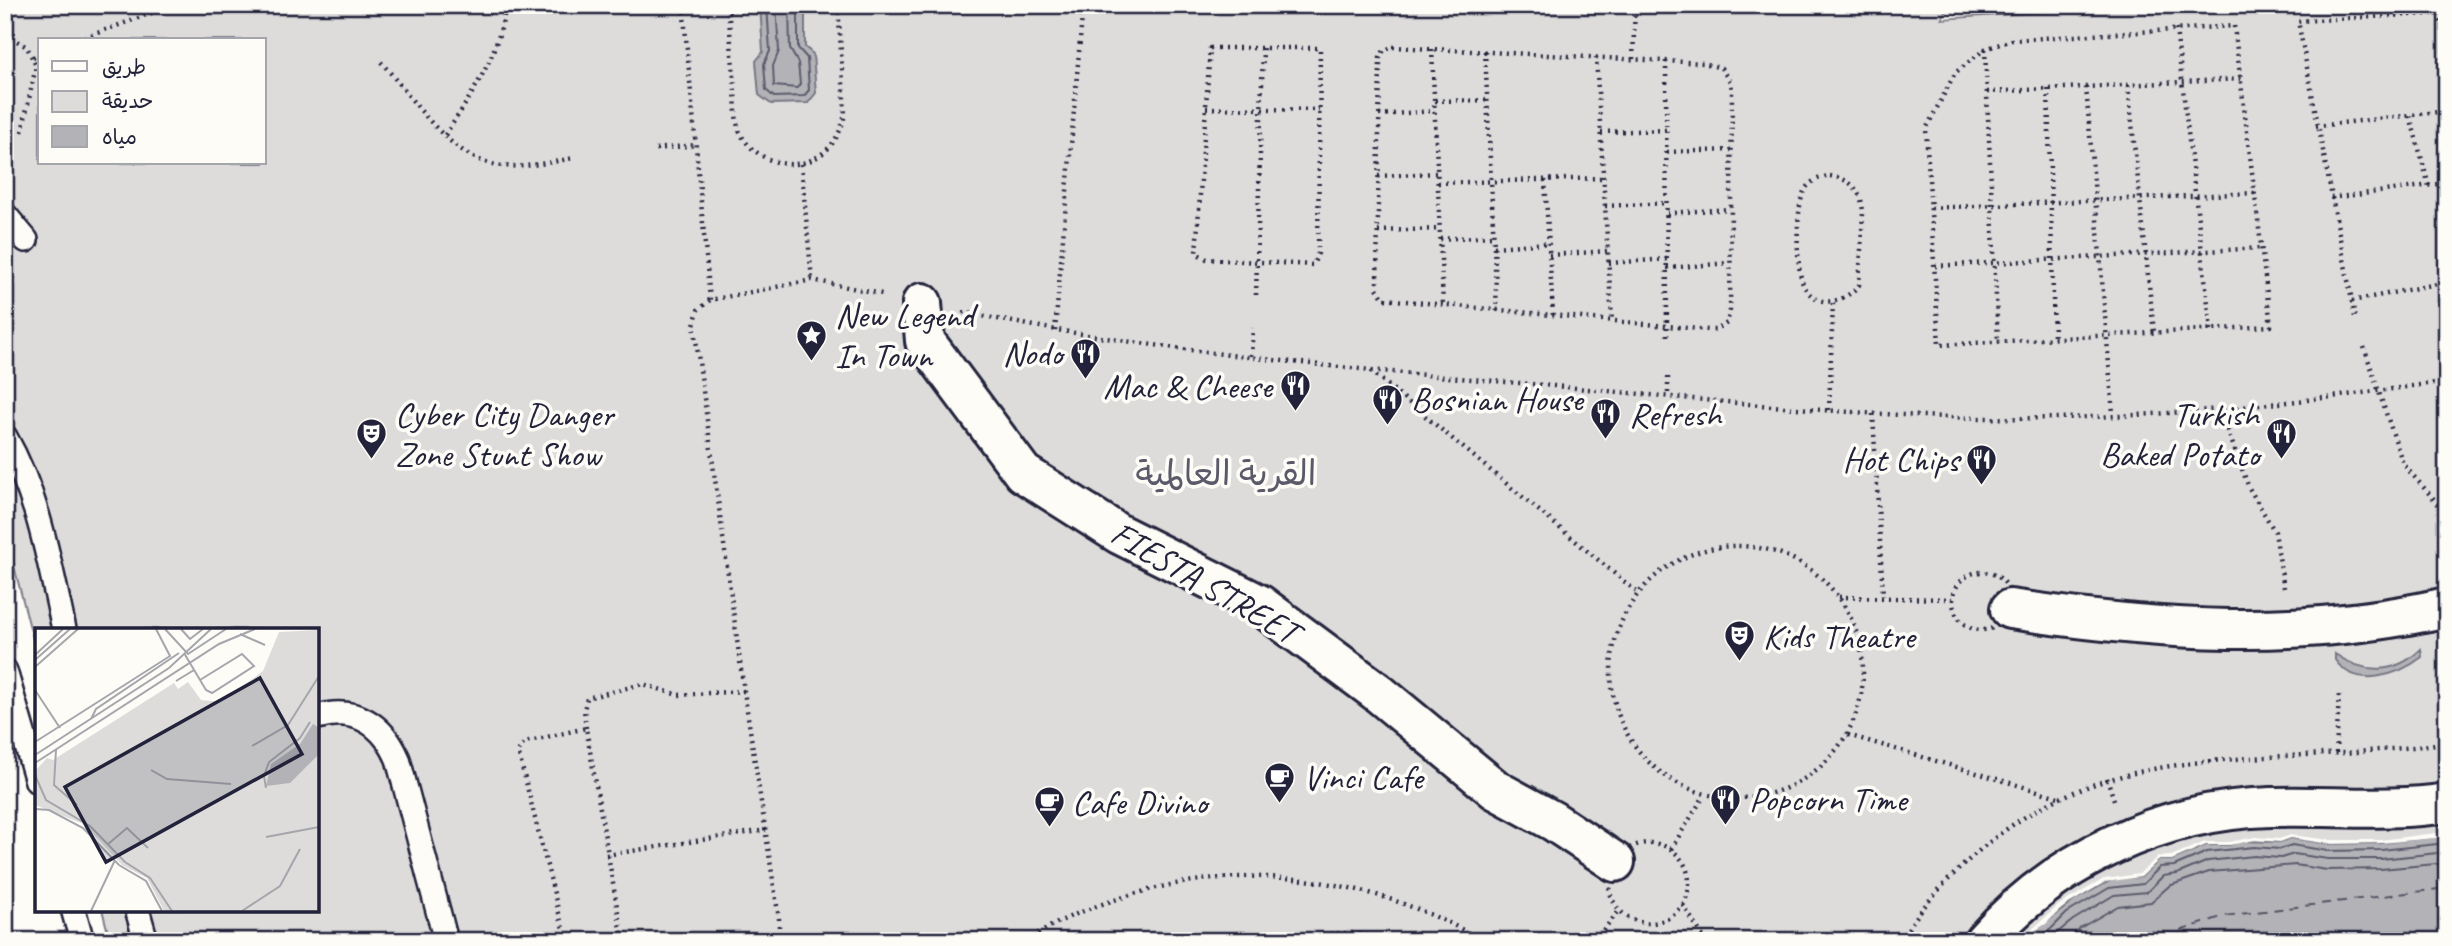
<svg xmlns="http://www.w3.org/2000/svg" width="2452" height="946" font-family="Caveat,'Playpen Sans Arabic',sans-serif">
<style>
.green{fill:#dddcdb;stroke:#807f8b;stroke-width:2;fill-rule:evenodd}
.water{fill:#b2b2b7;stroke:#787885;stroke-width:2}
.pier{fill:#fdfcf7}
.lines{fill:none;stroke-linecap:round;stroke-linejoin:round}
.shore{stroke:#5c5c6d;stroke-width:2}
.ferry{stroke:#545466;stroke-width:2;stroke-dasharray:9 7;stroke-linecap:butt}
.lane-casing{stroke:#22223b;stroke-width:28}
.street-casing{stroke:#22223b;stroke-width:44}
.path{stroke:#22223b;stroke-width:4.5;stroke-dasharray:2 5;stroke-linecap:butt}
.lane{stroke:#fdfcf7;stroke-width:23}
.street{stroke:#fdfcf7;stroke-width:38}
.labels{text-anchor:middle;stroke-width:7;stroke-linejoin:round;paint-order:stroke}
.poi-label{font-size:35px;fill:#22223b;stroke:#fdfcf7;text-anchor:start}
.park-label{font-size:35px;fill:#5a5a6b;stroke:#fdfcf7}
.street-label{font-size:35px;fill:#22223b;stroke:#fdfcf7}
.inset-river{fill:none;stroke:#b2b2b7;stroke-width:3.5}
.inset-road{fill:none;stroke:#a5a5ac;stroke-width:2}
.view{fill:#22223b;fill-opacity:0.15;stroke:#22223b;stroke-width:3.5}
.inset-edge{fill:none;stroke:#22223b;stroke-width:3.5}
</style>
<rect width="100%" height="100%" fill="#fdfcf7"/>
<filter id="ink" filterUnits="userSpaceOnUse"><feTurbulence type="fractalNoise" baseFrequency=".0143" numOctaves="2"/><feDisplacementMap in="SourceGraphic" scale="14" xChannelSelector="R" yChannelSelector="G"/><feConvolveMatrix kernelMatrix="1 2 1 2 8 2 1 2 1" color-interpolation-filters="sRGB"/></filter>
<g filter="url(#ink)">
<!-- green -->
<path class="green" d="M5 5H1948L1942 19 2140 5H2447V941H110L102 909H317V629H37V655L5 531ZM40 40H264V163H40Z"/>
<!-- water -->
<g class="water">
<path d="M760 5H805V47L813 54 816 93 808 103 771 104 759 95 756 61 763 52Z"/>
<path d="M2421 649 2422 657C2399 675 2356 690 2335 660V654C2364 674 2395 675 2421 649Z"/>
<path d="M2444 836 2447 837V941H2022L2076 899 2113 879 2141 877 2159 860H2172L2206 845H2230L2241 841 2280 842 2291 838 2329 844 2381 843Z"/>
</g>
<!-- pier -->
<path class="pier" d="M2444 832 2447 837 2381 843 2329 844 2291 838 2280 842 2255 840 2230 845H2206L2172 860H2159L2141 877 2105 882 2062 908 2046 924 2019 941 2059 905 2104 879 2139 874 2158 857 2171 856 2205 842H2229L2255 837 2279 839 2291 835 2329 840H2380Z"/>
<g class="lines">
<!-- shore -->
<g class="shore">
<path d="M767 5 770 51 764 64 766 90 774 97 804 96 809 90 807 58 798 48V5"/>
<path d="M776 5 779 51 773 66 774 86 797 88 800 84 798 63 790 49 789 5"/>
<path d="M2032 941 2051 929 2067 913 2109 888 2143 884 2160 867 2174 866 2207 852 2254 847 2280 849 2292 845 2328 851 2381 850 2447 843"/>
<path d="M2047 941 2073 920 2114 895 2147 892 2163 876 2177 874 2208 861 2254 856 2281 858 2294 854 2328 859H2381L2447 852"/>
<path d="M2067 941 2080 928 2118 906 2151 902 2169 886 2209 872 2295 865 2327 870 2381 869 2447 863"/>
</g>
<!-- ferry -->
<path class="ferry" d="M2150 941 2224 916 2447 888"/>
<defs>
<g id="lane">
<path d="M5 215 26 240"/>
<path d="M5 437C39 497 49 562 64 629"/>
<path d="M5 671 37 781"/>
<path d="M317 717C355 706 383 724 398 759L446 941"/>
<path d="M73 909 82 941"/>
<path d="M137 909 146 941"/>
</g>
<g id="street">
<path d="M922 303 925 341 1023 473 1119 534 1259 604 1376 691 1496 790 1553 821 1615 862"/>
<path d="M2010 609C2159 631 2299 641 2447 607"/>
<path d="M1984 941C2056 859 2162 810 2271 807 2330 805 2388 812 2447 803"/>
</g>
</defs>
<!-- lane casing -->
<use href="#lane" class="lane-casing"/>
<!-- street casing -->
<use href="#street" class="street-casing"/>
<!-- path -->
<g class="path">
<path d="M683 5 710 300"/>
<path d="M728 5C730 34 733 63 735 92 736 104 735 119 739 130 749 155 781 170 806 162 829 154 840 137 845 114L838 5"/>
<path d="M2447 13 2298 21 2352 301 2447 282"/>
<path d="M2437 14 2447 33"/>
<path d="M2234 26 2271 326 1939 345 1926 129 1955 73 1985 49 2012 40Z"/>
<path d="M2176 29 2211 330"/>
<path d="M5 34 27 47 36 66 22 132"/>
<path d="M78 40 152 13"/>
<path d="M1393 47 1704 63 1721 68 1731 83 1732 92 1730 310 1727 323 1716 330H1709L1384 299 1377 288 1380 58 1384 50Z"/>
<path d="M1210 48H1320L1318 253 1313 265 1207 259 1196 253Z"/>
<path d="M1432 49 1443 305"/>
<path d="M1985 49 1998 342"/>
<path d="M1485 51 1497 311"/>
<path d="M33 57 40 54"/>
<path d="M1596 57 1612 321"/>
<path d="M1633 59 1635 5"/>
<path d="M1666 61 1667 341"/>
<path d="M381 62C414 99 450 161 503 166 526 168 551 162 574 158"/>
<path d="M2128 85 2154 332"/>
<path d="M2086 87 2113 413"/>
<path d="M2048 89 2054 339"/>
<path d="M1987 92 2241 79"/>
<path d="M1435 101 1488 100"/>
<path d="M1206 108 1319 110"/>
<path d="M1379 115 1435 111"/>
<path d="M2410 116 2429 186"/>
<path d="M2316 126 2447 111"/>
<path d="M1601 132 1666 130"/>
<path d="M445 135C473 93 498 56 506 5"/>
<path d="M656 149 695 145"/>
<path d="M1667 152 1731 150"/>
<path d="M801 164 812 280"/>
<path d="M1378 176 1437 173"/>
<path d="M1830 176C1852 179 1862 191 1863 213L1859 285C1845 302 1819 310 1805 288 1795 274 1795 201 1806 188 1812 180 1821 177 1830 176Z"/>
<path d="M1545 180 1553 315"/>
<path d="M1438 183 1603 178"/>
<path d="M2331 198 2447 183"/>
<path d="M1605 206 1667 203"/>
<path d="M1931 208 2255 193"/>
<path d="M1667 213 1730 209"/>
<path d="M1378 231 1440 229"/>
<path d="M1440 239 1493 236"/>
<path d="M1494 247 1549 243"/>
<path d="M1549 255 1608 251"/>
<path d="M1609 263 1668 259"/>
<path d="M1935 266 2261 248"/>
<path d="M1667 268 1729 263"/>
<path d="M1256 295 1263 48"/>
<path d="M2352 301 2355 317"/>
<path d="M963 312C1153 352 1349 369 1543 385 1690 398 1836 415 1984 418 2139 421 2294 404 2447 381"/>
<path d="M1055 331 1083 5"/>
<path d="M2364 347 2403 464 2447 514"/>
<path d="M1251 356 1253 328"/>
<path d="M1371 371 1638 593"/>
<path d="M1668 377V396"/>
<path d="M1829 410 1833 303"/>
<path d="M2220 410 2249 488 2275 532 2284 588"/>
<path d="M1873 414 1883 596"/>
<circle cx="1737" cy="672" r="126"/>
<circle cx="1982" cy="601" r="29"/>
<path d="M1839 597 1952 599"/>
<path d="M586 728 584 710 587 698 643 684 678 695 744 691"/>
<path d="M1848 735 2058 797"/>
<path d="M2336 753 2339 694"/>
<path d="M2107 778 2114 800"/>
<circle cx="1649" cy="883" r="40"/>
<path d="M1671 849 1704 796"/>
<path d="M606 855 766 830"/>
<path d="M1683 905 1706 941"/>
<path d="M566 941 518 751 525 742 586 728 623 941"/>
<path d="M779 941V919L744 691 694 325 698 310 710 300 812 280 882 294"/>
<path d="M1026 941C1055 921 1091 907 1124 897 1246 858 1372 877 1483 941"/>
<path d="M1303 941C1326 931 1359 930 1382 941"/>
<path d="M1594 941 1619 911"/>
<path d="M1901 941C1918 909 1947 880 1973 856 2089 752 2213 762 2357 752 2387 749 2417 748 2447 742"/>
</g>
<!-- lane -->
<use href="#lane" class="lane"/>
<!-- street -->
<use href="#street" class="street"/>
</g>
</g>
<!-- icons -->
<defs>
<symbol id="sight-pin" viewBox="-11 -11 22 30"><path d="M0 17L-7.5 6A9.5 9.5 0 1 1 7.5 6Z" fill="#22223b" stroke="#fdfcf7"/><path d="M0-6L1.8-2.2L6-1.7L2.9 1.2L3.7 5.4L0 3.3L-3.7 5.4L-2.9 1.2L-6-1.7L-1.8-2.2Z" fill="#fff"/></symbol>
<symbol id="restaurant-pin" viewBox="-11 -11 22 30"><path d="M0 17L-7.5 6A9.5 9.5 0 1 1 7.5 6Z" fill="#22223b" stroke="#fdfcf7"/><path d="M-5-6h1v4h1v-4h1v4h1v-4h1v5L-1.5 .5V6h-2V.5L-5-1ZM5-6V6H3V1.5H1.5Q1.5-4 5-6Z" fill="#fff"/></symbol>
<symbol id="theatre-pin" viewBox="-11 -11 22 30"><path d="M0 17L-7.5 6A9.5 9.5 0 1 1 7.5 6Z" fill="#22223b" stroke="#fdfcf7"/><path d="M-5-5.5Q0-4 5-5.5V0Q5 5 0 6Q-5 5-5 0ZM-3.3-2.5H-1v1.5H-3.3ZM1-2.5H3.3v1.5H1ZM-2.8 1Q0 5.5 2.8 1Z" fill="#fff"/></symbol>
<symbol id="cafe-pin" viewBox="-11 -11 22 30"><path d="M0 17L-7.5 6A9.5 9.5 0 1 1 7.5 6Z" fill="#22223b" stroke="#fdfcf7"/><path d="M-5.5-4.5H6V0H3Q3 3.5 0 3.5H-2.5Q-5.5 3.5-5.5 0ZM3-3.2v2h1.7v-2ZM-6 4.5H4V6H-6Z" fill="#fff"/></symbol>
</defs>
<g fill-rule="evenodd">
<use href="#sight-pin" x="794" y="318" width="35" height="47"/>
<use href="#restaurant-pin" x="1068" y="336" width="35" height="47"/>
<use href="#restaurant-pin" x="1278" y="368" width="35" height="47"/>
<use href="#restaurant-pin" x="1370" y="382" width="35" height="47"/>
<use href="#restaurant-pin" x="1588" y="396" width="35" height="47"/>
<use href="#theatre-pin" x="354" y="416" width="35" height="47"/>
<use href="#restaurant-pin" x="2264" y="416" width="35" height="47"/>
<use href="#restaurant-pin" x="1964" y="442" width="35" height="47"/>
<use href="#theatre-pin" x="1722" y="618" width="35" height="47"/>
<use href="#cafe-pin" x="1262" y="760" width="35" height="47"/>
<use href="#restaurant-pin" x="1708" y="782" width="35" height="47"/>
<use href="#cafe-pin" x="1032" y="784" width="35" height="47"/>
</g>
<g class="labels">
<!-- poi labels -->
<g class="poi-label">
<text x="835" y="327">New Legend<tspan x="835" dy="40">In Town</tspan></text>
<text x="1062" y="365" text-anchor="end">Nodo</text>
<text x="1272" y="398" text-anchor="end">Mac &amp; Cheese</text>
<text x="1411" y="411">Bosnian House</text>
<text x="395" y="426">Cyber City Danger<tspan x="395" dy="40">Zone Stunt Show</tspan></text>
<text x="1629" y="426">Refresh</text>
<text x="2259" y="426" text-anchor="end">Turkish<tspan x="2259" dy="40">Baked Potato</tspan></text>
<text x="1959" y="471" text-anchor="end">Hot Chips</text>
<text x="1763" y="648">Kids Theatre</text>
<text x="1303" y="789">Vinci Cafe</text>
<text x="1749" y="811">Popcorn Time</text>
<text x="1072" y="814">Cafe Divino</text>
</g>
<!-- park labels -->
<g class="park-label">
<text x="1226" y="485">القرية العالمية</text>
</g>
<!-- street labels -->
<g class="street-label">
<text transform="translate(1205 582) rotate(30)" y="12">FIESTA STREET</text>
</g>
</g>
<!-- overview -->
<g transform="translate(35 628)">
<rect width="284" height="284" fill="#fdfcf7"/>
<path d="M283 2V283H129L112 250 87 237 49 196 0 177V143L12 130 18 132 139 55 143 61 153 54 166 72 186 74 228 43 244 4Z" fill="#dddcdb"/>
<path d="M278 96 283 99V127L255 155 231 158 236 136 265 116Z" fill="#b2b2b7"/>
<path class="inset-river" d="M284 107 247 133 240 149H250L263 141 284 116"/>
<path class="inset-road" d="M130 1 153 26 191 1M146 1 155 11 168 1M205 6 230 17M149 25 171 62 177 65 219 38 207 26 165 52M0 27 28 1M0 32 35 1M0 39 43 1M141 53 159 42M0 62 25 100M56 91 61 81 144 25M0 114 135 28 121 1M217 118 253 97 284 48M21 122 19 157 42 177M0 127 134 40 176 1M0 135 184 16 220 1M116 142 132 151 196 156M0 147 11 172 55 198 90 234 115 250 137 283M231 160 229 148 234 134 265 110 275 94M0 181 14 182 48 200 84 237 111 253 127 283M231 209 284 199M72 217 92 200 113 220M56 283 80 232M207 283 245 258 265 221"/>
<path class="view" d="M225 50 267 126 71 234 30 159Z"/>
<rect width="284" height="284" class="inset-edge"/>
</g>
<!-- margin -->
<rect width="2452" height="946" fill="none" stroke="#fdfcf7" stroke-width="28"/>
<rect x="14" y="14" width="2424" height="918" fill="none" stroke="#22223b" stroke-width="2.5" filter="url(#ink)"/>
<!-- legend -->
<rect x="38" y="38" width="228" height="126" fill="#fdfcf7" stroke="#a5a5ac" stroke-width="2"/>
<rect x="52" y="61" width="35" height="10" fill="#fdfcf7" stroke="#a5a5ac" stroke-width="2"/>
<text x="102" y="74" font-size="21" fill="#22223b">طريق</text>
<rect x="52" y="91" width="35" height="21" fill="#dddcdb" stroke="#a5a5ac" stroke-width="2"/>
<text x="102" y="108" font-size="21" fill="#22223b">حديقة</text>
<rect x="52" y="126" width="35" height="21" fill="#b2b2b7" stroke="#a5a5ac" stroke-width="2"/>
<text x="102" y="144" font-size="21" fill="#22223b">مياه</text>
</svg>
